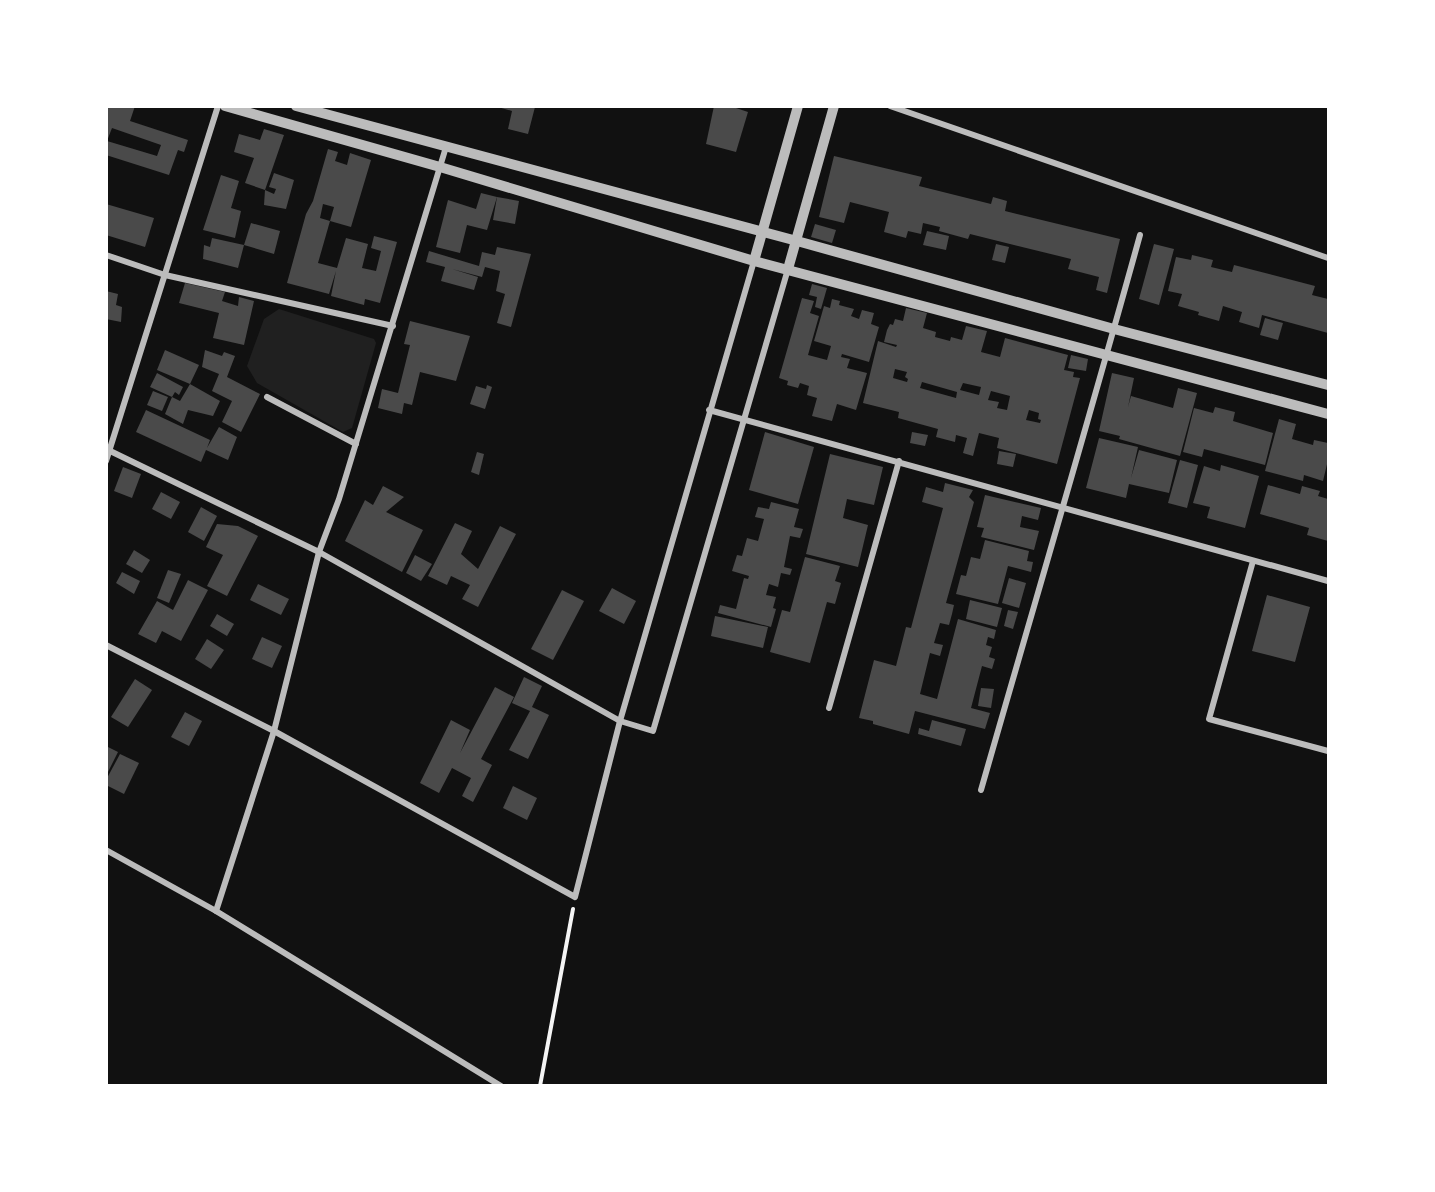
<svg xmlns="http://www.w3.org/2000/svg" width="1435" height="1192" font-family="Signika,sans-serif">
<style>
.green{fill:#202020}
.building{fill:#4a4a4a;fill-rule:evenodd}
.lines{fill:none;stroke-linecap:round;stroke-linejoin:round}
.path{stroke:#f5f5f5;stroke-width:4}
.minor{stroke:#bcbcbc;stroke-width:6}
.tertiary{stroke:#bcbcbc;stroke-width:10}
</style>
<rect width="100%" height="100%" fill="#111"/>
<!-- green -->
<path class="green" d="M279 309 374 339 376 343 352 428 343 432 257 383 247 366 264 319Z"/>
<!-- building -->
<g class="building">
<path d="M106 106H135L130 121 188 140 184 152 178 150 169 175 106 155ZM112 128 161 145 157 156 107 141Z"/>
<path d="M531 106 535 107 528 134 508 129 512 111 498 107Z"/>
<path d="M714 106H730L748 112 736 152 706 144Z"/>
<path d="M264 129 284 135 265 190 274 194 276 189 269 187 274 173 294 180 286 209 264 205 265 190 245 183 254 158 234 152 239 134 260 140Z"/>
<path d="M328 149 338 152 335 161 347 165 350 153 371 160 351 227 330 221 334 207 323 204 320 218 330 221 318 263 337 268 346 238 368 244 362 268 376 271 381 251 371 248 374 236 397 242 380 303 365 299 364 305 331 296 336 271 329 294 287 283 306 214 313 201Z"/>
<path d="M834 156 922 177 919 186 991 204 993 197 1007 201 1005 211 1120 239 1107 293 1096 290 1099 277 1068 269 1071 259 970 234 968 239 939 231 940 227 923 223 921 234 908 231 906 238 884 232 889 212 850 202 844 223 819 217Z"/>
<path d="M221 175 239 181 231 208 241 211 235 238 203 230Z"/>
<path d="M481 193 497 197 487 230 467 225 460 253 436 247 448 200 476 209Z"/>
<path d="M497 197 519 201 515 224 493 220Z"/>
<path d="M106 204 154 218 145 247 106 235Z"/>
<path d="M251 223 280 231 274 254 244 245Z"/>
<path d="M815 224 836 230 832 243 811 237Z"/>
<path d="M927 231 949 236 946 250 923 245Z"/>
<path d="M212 238 244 245 238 268 203 259 204 245 210 247Z"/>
<path d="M996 244 1009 247 1005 263 992 260Z"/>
<path d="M1154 244 1174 249 1159 305 1139 299Z"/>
<path d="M497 247 531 254 511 327 497 323 505 294 496 291 500 271 485 267 482 277 452 269 478 277 474 290 441 281 445 267 426 262 429 251 479 266 482 252 495 255Z"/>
<path d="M1192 255 1213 260 1211 267 1232 272 1234 265 1315 286 1312 295 1328 299V333L1262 315 1259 328 1239 322 1242 312 1223 306 1219 321 1198 315 1199 312 1178 306 1182 294 1168 291 1176 257 1191 260Z"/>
<path d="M185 283 225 292 222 301 238 306 239 297 254 301 244 345 213 338 219 313 179 303Z"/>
<path d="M812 284 827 288 821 309 815 307 817 297 809 295Z"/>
<path d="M106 291 118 294 116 305 122 307 121 322 106 319Z"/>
<path d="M802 298 814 301 810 313 819 316 808 355 827 360 831 346 814 341 824 306 830 308 832 299 840 301 839 305 854 309 851 316 859 319 862 310 874 313 871 324 879 327 869 362 842 354 841 357 850 359 847 368 867 373 856 410 837 404 832 421 812 416 817 398 807 395 809 386 800 383 798 388 787 385 788 381 779 378Z"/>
<path d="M906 308 927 313 923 328 936 332 935 337 950 341 951 337 962 340 966 326 987 331 981 352 1000 357 1005 338 1068 355 1064 370 1074 372 1073 377 1080 378 1057 464 997 448 999 438 979 433 973 456 963 453 967 438 956 435 955 442 936 437 938 429 898 418 899 412 863 403 878 341 896 347 897 345 884 342 887 330 890 324 893 325 895 319 903 321ZM895 369 907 372 905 377 908 379 907 382 893 378ZM922 382 957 392 956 398 920 388ZM963 383 981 387 979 395 960 390ZM991 391 1010 396 1007 410 997 408 999 402 988 400ZM1029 410 1039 413 1038 419 1041 420 1040 423 1026 420Z"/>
<path d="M1265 318 1283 323 1278 340 1260 335Z"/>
<path d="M410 321 470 336 456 381 420 372 412 405 404 403 402 414 378 408 382 389 398 393 410 345 404 344Z"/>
<path d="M165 350 199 365 190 384 157 370Z"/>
<path d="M205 350 222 356 224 352 235 356 227 377 260 394 241 432 222 422 232 401 212 391 219 374 202 367Z"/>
<path d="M1071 355 1088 359 1086 371 1068 368Z"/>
<path d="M157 373 183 387 179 395 175 392 172 397 150 387Z"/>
<path d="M1112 373 1134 378 1128 407 1131 396 1173 408 1178 388 1197 393 1180 456 1119 439 1120 436 1099 431Z"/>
<path d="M190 384 220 401 213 416 188 410 183 424 165 414 172 397 180 401Z"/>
<path d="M487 385 492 387 485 409 470 404 476 386 486 389Z"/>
<path d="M153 391 168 397 162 411 147 405Z"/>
<path d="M1215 407 1235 412 1233 421 1273 433 1265 465 1204 449 1202 457 1183 452 1194 408 1213 413Z"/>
<path d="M146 410 210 440 207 448 219 427 237 437 228 460 206 450 201 462 136 432Z"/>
<path d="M1279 419 1296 424 1292 439 1313 445 1314 440 1328 443V460L1323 481 1304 475 1303 481 1265 471Z"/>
<path d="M765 432 814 447 798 504 749 490Z"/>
<path d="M912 432 928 435 925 446 910 443Z"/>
<path d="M1099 438 1138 447 1131 478 1139 450 1177 460 1169 493 1129 484 1126 498 1086 488Z"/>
<path d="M999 451 1016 454 1013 467 997 464Z"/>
<path d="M477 452 484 454 479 475 471 472Z"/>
<path d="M830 454 883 467 874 505 847 499 843 518 868 525 858 567 806 554Z"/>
<path d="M1180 460 1198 465 1187 508 1168 503Z"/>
<path d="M1221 465 1259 476 1245 528 1207 518 1210 507 1193 503 1204 466 1220 471Z"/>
<path d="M123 467 141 474 132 498 114 491Z"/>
<path d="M945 483 973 490 969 497 974 502 946 603 954 605 952 614 949 625 940 623 934 643 943 645 940 656 930 653 920 694 937 699 958 619 996 630 994 639 988 637 986 645 992 647 989 657 995 659 992 669 982 666 971 708 990 713 985 729 915 711 909 734 873 724V721L859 718 874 660 896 666 906 627 911 628 943 508 922 502 926 487 943 492Z"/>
<path d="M1268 485 1300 494 1302 486 1320 491 1318 496 1328 499V541L1307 535 1309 528 1260 514Z"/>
<path d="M383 486 404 497 386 512 423 530 402 572 345 541 365 500 373 505Z"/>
<path d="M161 492 180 502 171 519 152 509Z"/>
<path d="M985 495 1041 508 1038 520 1022 516 1020 527 1039 531 1034 550 981 537 984 528 977 527Z"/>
<path d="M771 502 799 509 794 527 803 529 800 538 790 536 784 567 792 569 790 575 781 573 778 587 769 584 766 595 776 597 773 608 776 609 771 627 718 613 720 605 736 609 744 578 748 579 749 576 732 571 737 555 742 556 747 538 758 541 764 519 755 517 758 507 769 509Z"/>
<path d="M201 507 217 516 204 541 188 532Z"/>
<path d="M455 523 472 531 461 554 478 569 500 526 516 534 478 607 462 599 470 585 451 576 447 585 428 576Z"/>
<path d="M217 524 238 526 258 536 227 596 207 586 223 555 206 547Z"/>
<path d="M985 540 1029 551 1027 561 1033 562 1031 572 1008 566 998 604 956 594 961 575 966 576 971 557 980 559Z"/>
<path d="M134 550 150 560 142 573 126 564Z"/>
<path d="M415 555 432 564 421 581 406 573Z"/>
<path d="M805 557 840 566 835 581 841 583 835 604 827 602 810 663 770 652 782 610 790 612Z"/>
<path d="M168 570 181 574 169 603 157 598Z"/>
<path d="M122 572 140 581 134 594 116 583Z"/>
<path d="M1009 578 1026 583 1019 608 1002 603Z"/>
<path d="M188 580 208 590 181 641 162 631 156 643 138 634 157 601 173 610Z"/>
<path d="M258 584 289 599 281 615 250 600Z"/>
<path d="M612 588 636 601 624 624 599 611Z"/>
<path d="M562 590 584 601 553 660 531 649Z"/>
<path d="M1267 595 1310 607 1295 662 1252 651Z"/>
<path d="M970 600 1002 608 997 627 966 619Z"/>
<path d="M1008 610 1018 612 1013 629 1004 626Z"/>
<path d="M217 614 234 624 227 636 210 626Z"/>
<path d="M715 616 768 627 763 648 711 636Z"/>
<path d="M262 637 282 646 272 668 252 659Z"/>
<path d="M207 639 224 650 211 669 195 659Z"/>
<path d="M524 677 542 686 532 707 549 715 528 759 509 750 530 711 512 703Z"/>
<path d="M135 679 152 690 128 727 111 717Z"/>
<path d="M495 687 514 697 481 759 492 765 473 802 462 796 471 778 452 768 439 793 420 783 451 720 470 730 460 753Z"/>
<path d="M981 688 994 689 991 708 978 706Z"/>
<path d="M185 712 202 721 189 746 171 737Z"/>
<path d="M932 720 966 729 961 746 918 734 919 728 929 731Z"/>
<path d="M106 746 118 752 106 776Z"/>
<path d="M120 754 139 763 124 794 106 785V780Z"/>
<path d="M513 786 537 798 527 820 503 808Z"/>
</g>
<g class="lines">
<!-- path -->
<path class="path" d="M540 1086 573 909"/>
<!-- minor -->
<g class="minor">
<path d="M890 106 1328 258"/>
<path d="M106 255 165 275 393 326"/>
<path d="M267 397 356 444"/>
<path d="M709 410 1328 581"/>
<path d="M106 449 319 552 620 721 653 731 788 269"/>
<path d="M106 461 218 106"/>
<path d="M1253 561 1209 719 1328 751"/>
<path d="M106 645 274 731 575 897 620 721 754 261"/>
<path d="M829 708 899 461"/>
<path d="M981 790C1034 605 1089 420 1140 235"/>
<path d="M106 850 216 911 274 731 319 552 339 499 446 147"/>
<path d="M216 911 501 1086"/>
</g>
<!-- tertiary -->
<g class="tertiary">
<path d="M225 106 440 167 754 261 1328 414"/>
<path d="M296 106 797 241 1114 329 1328 385"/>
<path d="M754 261 798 106"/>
<path d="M788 269 834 106"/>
</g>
</g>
<!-- border -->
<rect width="1435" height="1192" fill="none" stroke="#ffffff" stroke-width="216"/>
</svg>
